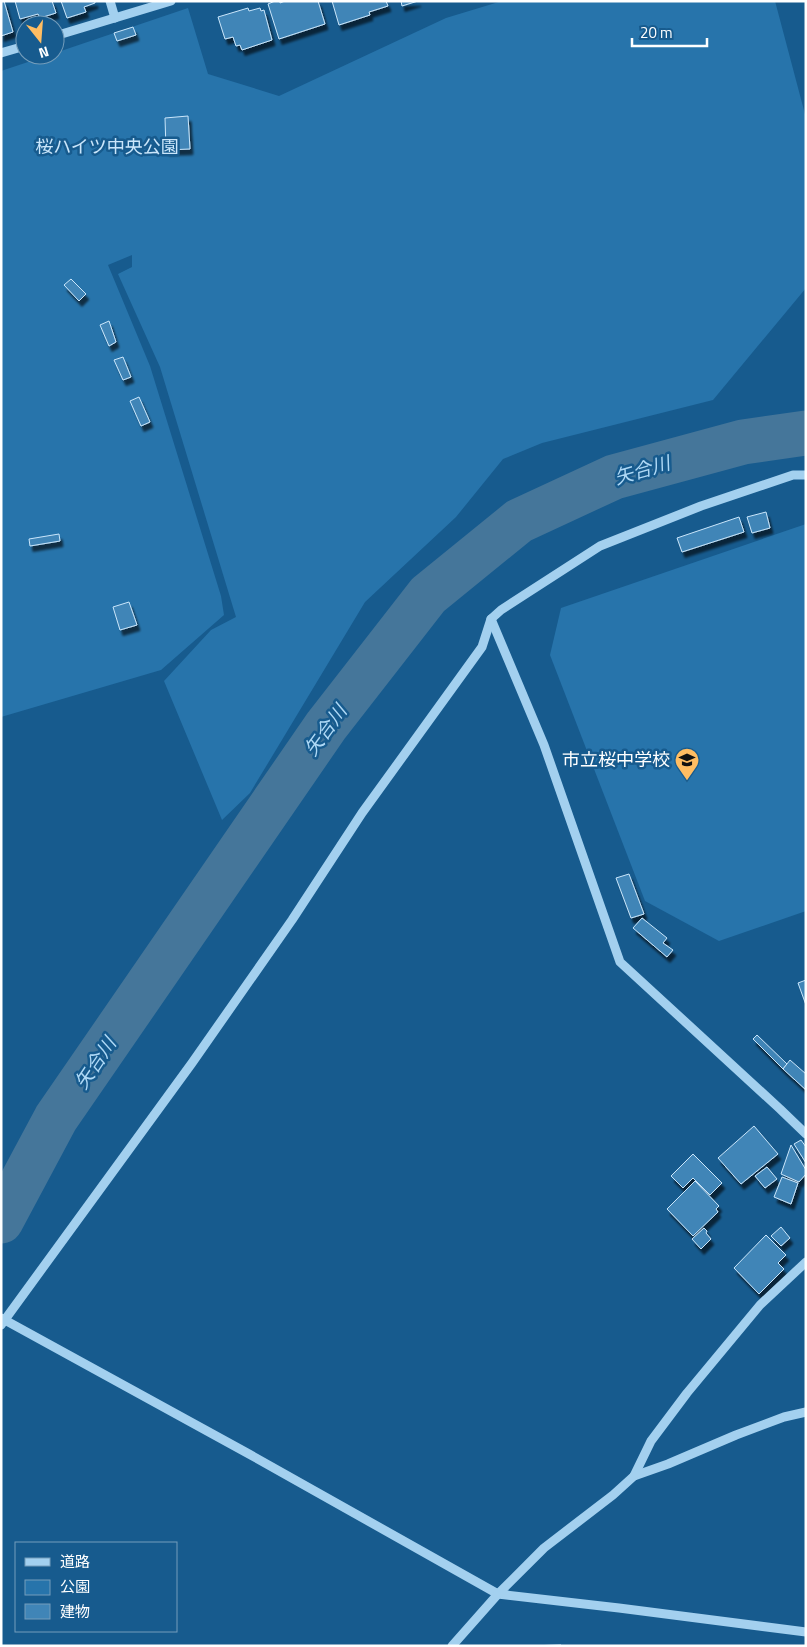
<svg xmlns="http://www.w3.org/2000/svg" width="807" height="1647" font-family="'Titillium Web','Noto Sans JP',sans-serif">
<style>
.green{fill:#2774ab}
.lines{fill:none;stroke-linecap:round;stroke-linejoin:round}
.river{stroke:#45769a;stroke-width:45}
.building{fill:#4085b7;stroke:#cae6fb;filter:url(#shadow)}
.minor{stroke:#a3d0ef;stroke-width:9}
.labels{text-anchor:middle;stroke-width:5;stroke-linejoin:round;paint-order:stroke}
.park-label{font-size:18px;fill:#cae6fb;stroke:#175b8e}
.poi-label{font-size:18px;fill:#fff;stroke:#175b8e;text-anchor:end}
.water-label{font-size:19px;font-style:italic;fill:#afd9f6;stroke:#175b8e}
</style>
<defs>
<filter id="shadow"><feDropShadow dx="3" dy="5.5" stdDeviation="1" flood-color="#0009"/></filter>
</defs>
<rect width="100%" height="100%" fill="#175b8e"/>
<!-- green -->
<g class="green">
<path d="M502 1H775L806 118V288L713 400 542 443 503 459 456 517 365 602 250 793 222 820 164 681 211 630 236 617 160 367 118 274 132 267V255L108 265 150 366 221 596 224 615 161 670 1 717V71L49 55H55V53L188 8 208 74 279 96 446 18Z"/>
<path d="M806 524V911L719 941 645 901 550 655 561 608Z"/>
</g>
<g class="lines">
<!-- river -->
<path class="river" d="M1 1221 56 1118 326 726 428 595 519 521 614 477 743 442 806 433"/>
</g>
<!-- building -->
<g class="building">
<path d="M4 1 13 32 1 36V2Z"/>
<path d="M15 1H52L56 13 40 18 38 14 20 19Z"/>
<path d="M61 1H95V3L84 7 86 12 67 18Z"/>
<path d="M275 1H280V3L285 1H318L325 24 279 39 268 4Z"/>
<path d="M332 1H386L388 6 369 12 370 15 339 25Z"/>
<path d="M401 1H418L402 6Z"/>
<path d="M248 8 249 11 260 8 261 11 264 10 272 40 242 50 240 45 236 46 233 37 225 39 218 17Z"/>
<path d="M133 27 136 35 117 41 114 33Z"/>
<path d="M188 116 190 149 166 150 165 118Z"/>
<path d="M71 279 86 294 79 301 64 285Z"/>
<path d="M109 321 116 342 109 346 100 325Z"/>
<path d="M123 357 131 377 123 380 114 360Z"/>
<path d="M139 397 150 422 141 426 130 401Z"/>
<path d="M766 512 770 528 752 533 747 517Z"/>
<path d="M739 517 744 532 682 552 677 538Z"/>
<path d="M59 534 60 541 30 546 29 539Z"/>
<path d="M129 602 137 625 120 630 113 607Z"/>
<path d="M629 874 644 914 631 918 616 878Z"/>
<path d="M642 918 667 938 663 943 673 950 667 957 633 928Z"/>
<path d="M806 980V1005L798 983Z"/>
<path d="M757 1035 787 1064 783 1069 753 1039Z"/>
<path d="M790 1060 806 1074V1090L783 1069Z"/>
<path d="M754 1126 778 1154 741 1184 718 1158Z"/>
<path d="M801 1140 806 1147V1163L794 1144Z"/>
<path d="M791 1145 806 1170V1174L799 1182 781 1174Z"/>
<path d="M693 1154 722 1183 710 1195 693 1178 683 1188 671 1176Z"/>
<path d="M767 1167 777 1179 765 1188 755 1176Z"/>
<path d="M782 1177 798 1183 791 1204 774 1197Z"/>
<path d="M695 1181 719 1206 716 1209 718 1212 693 1236 667 1209Z"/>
<path d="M781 1227 790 1238 781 1246 771 1236Z"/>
<path d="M704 1228 707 1231 706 1233 711 1239 701 1249 692 1239Z"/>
<path d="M766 1235 786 1255 778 1263 784 1269 759 1294 734 1268Z"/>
<path d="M561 1645V1646H527Z"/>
</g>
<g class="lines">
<!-- minor -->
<g class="minor">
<path d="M110 1 115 18"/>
<path d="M55 36 171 1"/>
<path d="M1 53 25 46"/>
<path d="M491 619 544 745 620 962 780 1109 806 1134"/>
<path d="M1 1318 249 1454 498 1594 619 1608 806 1632"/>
<path d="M1 1325 192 1063 292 920 362 813 482 647 491 619 501 610 600 546 701 506 793 475H806"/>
<path d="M634 1476 651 1441 687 1393 760 1305 806 1262"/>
<path d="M452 1646 498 1594 544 1548 613 1495 634 1476 668 1464 736 1435 784 1417 806 1412"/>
</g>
</g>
<!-- icons -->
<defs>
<symbol id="school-pin" viewBox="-11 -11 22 30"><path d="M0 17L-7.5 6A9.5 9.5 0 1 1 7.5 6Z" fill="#ffbd62" stroke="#175b8e"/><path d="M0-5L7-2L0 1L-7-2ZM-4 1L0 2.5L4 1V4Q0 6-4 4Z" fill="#111"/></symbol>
</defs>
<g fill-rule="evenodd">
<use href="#school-pin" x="673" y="746" width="28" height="38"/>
</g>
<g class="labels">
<!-- park labels -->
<g class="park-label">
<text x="107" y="153">桜ハイツ中央公園</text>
</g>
<!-- poi labels -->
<g class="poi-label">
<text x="670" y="766">市立桜中学校</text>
</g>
<!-- water labels -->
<g class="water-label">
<text transform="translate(642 470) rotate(-16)" y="7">矢合川</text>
<text transform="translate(325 730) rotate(-54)" y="7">矢合川</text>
<text transform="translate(95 1063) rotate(-56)" y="7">矢合川</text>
</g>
</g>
<!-- border -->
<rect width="807" height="1647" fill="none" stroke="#ffffff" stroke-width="5"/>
<!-- legend -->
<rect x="15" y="1542" width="162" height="90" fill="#175b8e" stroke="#749dbb"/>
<rect x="25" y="1558" width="25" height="8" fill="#a3d0ef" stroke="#749dbb"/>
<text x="60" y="1567" font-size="15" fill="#ffffff">道路</text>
<rect x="25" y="1580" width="25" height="15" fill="#2774ab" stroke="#749dbb"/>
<text x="60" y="1592" font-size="15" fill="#ffffff">公園</text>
<rect x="25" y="1604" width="25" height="15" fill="#4085b7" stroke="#749dbb"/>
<text x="60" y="1617" font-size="15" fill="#ffffff">建物</text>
<!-- north arrow -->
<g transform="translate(40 40) rotate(163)"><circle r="24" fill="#175b8e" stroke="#749dbb"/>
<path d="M0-4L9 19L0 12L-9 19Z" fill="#ffbd62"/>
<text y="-8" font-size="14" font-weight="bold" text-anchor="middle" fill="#ffffff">N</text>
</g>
<!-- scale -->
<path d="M632 38v8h75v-8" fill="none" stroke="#ffffff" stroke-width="2.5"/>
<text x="640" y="38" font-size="15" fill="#ffffff" stroke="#175b8e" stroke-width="4" paint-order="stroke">20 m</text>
</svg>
